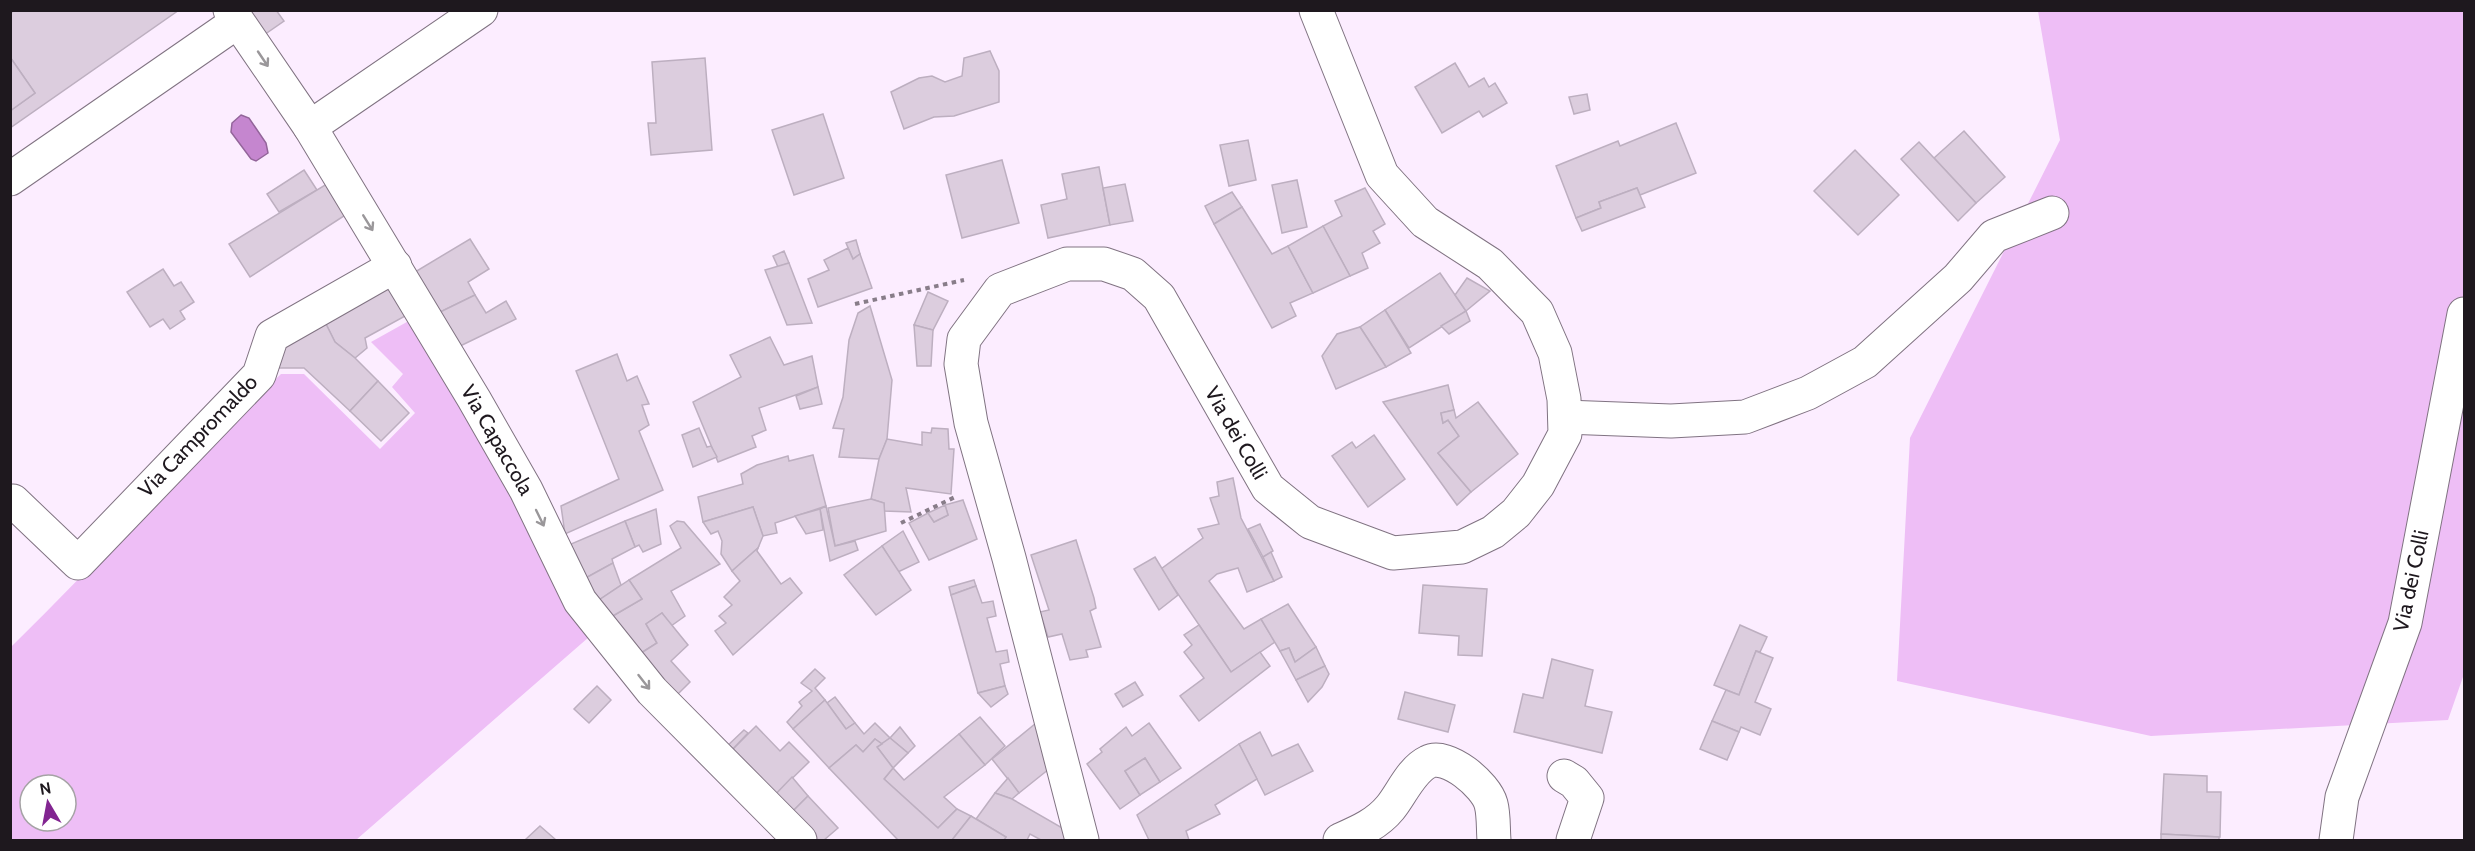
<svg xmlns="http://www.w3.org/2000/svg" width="2475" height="851" font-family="Cabin,sans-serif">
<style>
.green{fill:#eebef6;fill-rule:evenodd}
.water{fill:#c586cf;stroke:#93659a;stroke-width:1.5}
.building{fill:#dccdde;stroke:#bdafc0;stroke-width:1.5}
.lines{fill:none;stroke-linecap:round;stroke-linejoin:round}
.minor-casing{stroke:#807382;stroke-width:35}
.path{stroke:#887d89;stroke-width:4;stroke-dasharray:4.5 4.5;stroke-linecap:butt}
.minor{stroke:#fff;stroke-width:33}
.oneway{stroke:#9a979a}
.labels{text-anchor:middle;stroke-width:6;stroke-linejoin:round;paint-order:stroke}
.street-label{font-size:21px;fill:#1e181e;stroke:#fff}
</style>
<rect width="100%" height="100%" fill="#fcedff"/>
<!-- green -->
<g class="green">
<path d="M2038 11H2464V674L2448 720 2151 736 1897 681 1910 438 2060 140Z"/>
<path d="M414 318 589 637 356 840H11V647C102 558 188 462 281 374H304L380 449 415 413 392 387 403 374 371 342ZM30 785H66V821H30Z"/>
</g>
<!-- water -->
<path class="water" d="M241 115 249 118 266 143 268 153 256 161 251 159 231 132 232 123Z"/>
<!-- building -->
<g class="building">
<path d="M14 10H179L10 128V111L35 93 10 57V14Z"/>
<path d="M243 10H276L284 21 261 37Z"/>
<path d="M990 51 999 71V102L954 116 934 117 904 129 891 92 919 78 932 76 945 82 962 76 964 58Z"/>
<path d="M10 57 35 93 10 111Z"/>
<path d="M705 58 712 150 651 155 648 123H656L652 62Z"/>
<path d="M1455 63 1469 87 1484 78 1489 87 1495 83 1507 103 1483 117 1479 111 1442 133 1415 87Z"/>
<path d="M1587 94 1590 110 1574 114 1569 97Z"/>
<path d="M823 114 844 178 794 195 772 130Z"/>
<path d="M1676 123 1696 173 1640 195 1637 188 1599 202 1601 208 1576 218 1556 166 1618 141 1620 146Z"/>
<path d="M1964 131 2005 177 1976 203 1934 158Z"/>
<path d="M1248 140 1256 180 1229 186 1220 145Z"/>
<path d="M1919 142 1976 203 1958 221 1901 159Z"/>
<path d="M1855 150 1899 195 1858 235 1814 191Z"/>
<path d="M1002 160 1019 223 962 238 946 175Z"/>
<path d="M1099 167 1110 225 1048 238 1041 205 1067 199 1062 174Z"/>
<path d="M304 170 317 190 279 212 267 194Z"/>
<path d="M1297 180 1307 227 1282 233 1272 185Z"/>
<path d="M330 182 350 212 250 277 229 244Z"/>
<path d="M1125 184 1133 221 1110 225 1103 188Z"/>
<path d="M1365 188 1385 224 1373 231 1380 243 1362 253 1368 268 1350 276 1323 226 1342 216 1335 201Z"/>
<path d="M1637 188 1645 207 1582 231 1576 218 1601 208 1599 202Z"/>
<path d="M1232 192 1242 207 1214 224 1205 206Z"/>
<path d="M1242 207 1272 254 1288 246 1313 293 1290 303 1296 316 1272 328 1214 224Z"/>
<path d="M1323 226 1350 276 1313 293 1288 246Z"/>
<path d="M470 239 489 269 468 282 475 295 434 315 410 275Z"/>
<path d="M856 240 860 254 853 259 846 243Z"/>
<path d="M848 248 853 259 860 254 872 288 818 307 808 279 829 270 824 260Z"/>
<path d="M784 251 789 263 778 267 773 256Z"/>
<path d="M789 263 812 323 787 325 765 270Z"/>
<path d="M163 269 174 286 181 282 194 302 180 311 185 319 170 329 163 319 150 327 127 292Z"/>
<path d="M1440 273 1466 311 1409 348 1385 310Z"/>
<path d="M1467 278 1490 291 1466 311 1455 295Z"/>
<path d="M391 282 407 315 365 338 367 348 355 358 335 342 323 318Z"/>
<path d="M928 292 948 301 933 330 914 325Z"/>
<path d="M475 295 486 313 506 301 516 319 454 349 434 315Z"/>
<path d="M870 306 892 380 887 439 879 459 839 457 844 429 833 428 843 397 849 340 858 313Z"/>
<path d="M1385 310 1411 353 1386 367 1360 327Z"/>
<path d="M1466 311 1470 321 1449 334 1441 326Z"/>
<path d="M323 318 335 342 355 358 378 381 350 411 304 368H276L280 344Z"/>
<path d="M914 325 933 330 931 366H917Z"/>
<path d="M1360 327 1386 367 1336 389 1322 356 1337 334Z"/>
<path d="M770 337 784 365 812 356 818 387 759 408 766 430 752 436 756 447 718 462 693 402 741 377 730 355Z"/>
<path d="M617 354 627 381 637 376 649 404 642 405 649 425 639 431 663 490 565 534 561 506 619 479 576 371Z"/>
<path d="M378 381 409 413 381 441 350 411Z"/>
<path d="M1448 385 1454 410 1441 413 1443 423 1448 420 1459 436 1438 453 1471 492 1457 505 1383 402Z"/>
<path d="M818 387 822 404 800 409 796 396Z"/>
<path d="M1478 402 1518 454 1471 492 1438 453 1459 436 1448 420 1443 423 1441 413 1454 410 1456 418Z"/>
<path d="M699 428 707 447 711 446 717 457 693 467 682 435Z"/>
<path d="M932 428 948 429 949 449H954L951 494 906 488 911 512 884 511V503L871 499 879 459 887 439 922 445V432L931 433Z"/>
<path d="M1374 435 1405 479 1368 507 1332 456 1352 442 1356 448Z"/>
<path d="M813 455 826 506 775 523 777 533 763 536 753 507 703 522 698 497 743 484 741 474 757 465 788 456 789 461Z"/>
<path d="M1233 478 1241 518 1274 581 1247 592 1238 568 1217 574 1209 581 1244 629 1261 619 1275 642 1231 672 1161 569 1203 538 1198 529 1219 524 1210 498 1219 496 1217 482Z"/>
<path d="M871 499 884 503 886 531 835 546 828 508Z"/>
<path d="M963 500 977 539 929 560 909 523 928 513 934 522 948 515 945 505Z"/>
<path d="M945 505 948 515 934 522 928 513Z"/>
<path d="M826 506 835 546 855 541 858 550 830 561 820 509Z"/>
<path d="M753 507 763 536 758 548 732 571 721 554 722 541 718 531 711 534 703 522Z"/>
<path d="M656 509 661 544 643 552 639 545 635 547 625 521Z"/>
<path d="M820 509 823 530 806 534 795 516Z"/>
<path d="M625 521 635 547 612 559 613 563 582 580 564 547Z"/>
<path d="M677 521 684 522 720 564 671 591 685 616 671 626 662 613 646 624 657 643 638 655 611 617 642 599 629 580 681 548 670 526Z"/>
<path d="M1260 524 1273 551 1263 557 1248 529Z"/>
<path d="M903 531 919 562 898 572 882 546Z"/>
<path d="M1076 540 1094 598 1096 608 1090 611 1101 647 1086 650 1088 657 1070 660 1062 634 1048 637 1040 612 1049 610 1031 555Z"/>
<path d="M882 546 911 590 876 615 844 575Z"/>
<path d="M758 548 757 551 781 584 790 578 802 593 733 655 715 631 726 623 719 616 732 605 724 597 740 581 732 571Z"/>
<path d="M1271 552 1282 577 1274 581 1263 557Z"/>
<path d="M1155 557 1178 595 1159 610 1134 569Z"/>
<path d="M613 563 621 585 599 600 582 580Z"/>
<path d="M629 580 642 599 611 617 599 600Z"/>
<path d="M974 580 976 586 951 595 949 587Z"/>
<path d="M1423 585 1487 589 1482 656 1458 655 1459 636 1419 633Z"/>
<path d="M976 586 982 603 993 601 996 616 987 618 996 652 1007 650 1009 662 1000 664 1005 686 978 693 951 595Z"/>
<path d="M1288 604 1316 647 1295 662 1289 648 1280 651 1261 619Z"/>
<path d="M662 613 688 645 671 661 690 682 675 697 638 655 657 643 646 624Z"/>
<path d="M1199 625 1231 672 1260 652 1270 666 1199 721 1180 696 1204 678 1184 652 1192 645 1184 635Z"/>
<path d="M1740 625 1767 637 1760 652 1756 651 1739 695 1714 685Z"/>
<path d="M1316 647 1325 666 1296 680 1280 651 1289 648 1295 662Z"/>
<path d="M1756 651 1773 658 1755 702 1771 709 1760 735 1741 727 1739 732 1712 721 1726 690 1739 695Z"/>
<path d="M1552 659 1593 670 1585 706 1612 712 1602 753 1514 732 1523 694 1543 698Z"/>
<path d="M1325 666 1329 674 1322 687 1308 702 1296 680Z"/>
<path d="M815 669 825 678 815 688 825 700 793 729 787 722 802 706 799 702 812 691 801 683Z"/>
<path d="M1135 682 1143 695 1123 707 1115 694Z"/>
<path d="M597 686 611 700 589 723 574 709Z"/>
<path d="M1005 686 1008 694 991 707 978 693Z"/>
<path d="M1405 692 1455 705 1448 732 1398 719Z"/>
<path d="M835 697 855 723 846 729 827 703Z"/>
<path d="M825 700 846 729 855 723 864 734 875 723 890 738 882 744 875 739 863 752 856 745 829 768 793 729Z"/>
<path d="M980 717 1005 746 985 765 959 734Z"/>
<path d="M1041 719 1054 765 1019 793 992 759Z"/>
<path d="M1712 721 1739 732 1727 760 1700 749Z"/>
<path d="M1149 723 1181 768 1160 782 1145 758 1125 771 1140 795 1120 809 1087 764 1102 752 1100 749 1126 727 1132 736Z"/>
<path d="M756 726 780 751 789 742 809 762 772 798 728 754Z"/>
<path d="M900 727 915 746 908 753 890 738Z"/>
<path d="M744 730 748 733 728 754 724 749Z"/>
<path d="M1260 732 1272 756 1298 744 1313 771 1265 795 1239 744Z"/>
<path d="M959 734 985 765 944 797 957 809 938 828 884 779 893 768 904 780Z"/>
<path d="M890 738 908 753 893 768 877 747Z"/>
<path d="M875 739 882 744 877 747 893 768 884 779 938 828 957 809 971 816 952 840H898L829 768 856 745 863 752Z"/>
<path d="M1239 744 1257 779 1215 805 1220 814 1186 831 1189 840H1149L1137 815Z"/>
<path d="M1145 758 1160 782 1140 795 1125 771Z"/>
<path d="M2164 774 2207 776V792H2221L2220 837 2161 834Z"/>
<path d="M792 777 808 796 789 815 772 798Z"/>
<path d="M1008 778 1019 793 1012 799 995 793Z"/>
<path d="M995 793 1012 799 1071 833 1067 840H1041L1030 834 1027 840H1004L1006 837 976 819Z"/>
<path d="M808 796 838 828 824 840H814L789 815Z"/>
<path d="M971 816 1006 837 1004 840H952Z"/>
<path d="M540 826 556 840H525Z"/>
<path d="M2161 834 2219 837V840H2161Z"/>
</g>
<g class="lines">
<defs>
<g id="minor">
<path d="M230 10 310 127 474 399 526 490 580 601 652 691 800 840"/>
<path d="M310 127 481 10"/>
<path d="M10 179 237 22"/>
<path d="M1565 417 1671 421 1745 417 1808 393 1865 362 1958 278 1994 236 2052 213"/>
<path d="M10 504 13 501 78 563 259 375 272 336 395 266"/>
<path d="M1564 776 1574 782 1587 798 1573 840"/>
<path d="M1082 840 1009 558 971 423 961 364 964 339 1000 290 1067 264H1104L1133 274 1159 297 1268 488 1310 522 1393 553 1462 547 1493 532 1516 513 1538 485 1565 434 1564 399 1555 353 1537 312 1490 264 1425 222 1382 175 1316 10"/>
<path d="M1340 840C1358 832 1377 824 1390 808 1401 795 1411 770 1428 762 1447 752 1486 785 1491 804 1494 815 1493 829 1494 840"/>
<path d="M2336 840 2342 797 2405 623 2464 314"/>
</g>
</defs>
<!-- minor casing -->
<use href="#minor" class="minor-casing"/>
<!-- path -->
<g class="path">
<path d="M855 304 964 280"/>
<path d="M901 523 955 497"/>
</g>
<!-- minor -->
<use href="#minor" class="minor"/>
</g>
<!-- one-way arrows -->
<defs><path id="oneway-shaft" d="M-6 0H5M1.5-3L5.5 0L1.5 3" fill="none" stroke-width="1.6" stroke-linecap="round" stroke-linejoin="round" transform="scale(1.5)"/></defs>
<g class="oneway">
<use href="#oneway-shaft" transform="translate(263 59) rotate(56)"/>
<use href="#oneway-shaft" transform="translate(368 223) rotate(58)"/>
<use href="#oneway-shaft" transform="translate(540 518) rotate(64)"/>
<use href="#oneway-shaft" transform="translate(644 682) rotate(52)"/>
</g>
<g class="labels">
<!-- street labels -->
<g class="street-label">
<text transform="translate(1236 433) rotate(60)" y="7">Via dei Colli</text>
<text transform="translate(198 436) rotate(-46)" y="7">Via Campromaldo</text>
<text transform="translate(497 440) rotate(60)" y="7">Via Capaccola</text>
<text transform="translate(2411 581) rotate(-78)" y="7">Via dei Colli</text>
</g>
</g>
<!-- border -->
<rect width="2475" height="851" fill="none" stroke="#1e181e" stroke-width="24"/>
<!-- north arrow -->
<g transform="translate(48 803) rotate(350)"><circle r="28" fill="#ffffff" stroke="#a5a3a5" stroke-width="1.5"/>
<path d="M0-4.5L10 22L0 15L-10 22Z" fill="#822591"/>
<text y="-9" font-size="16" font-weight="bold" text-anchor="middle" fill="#1e181e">N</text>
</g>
</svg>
